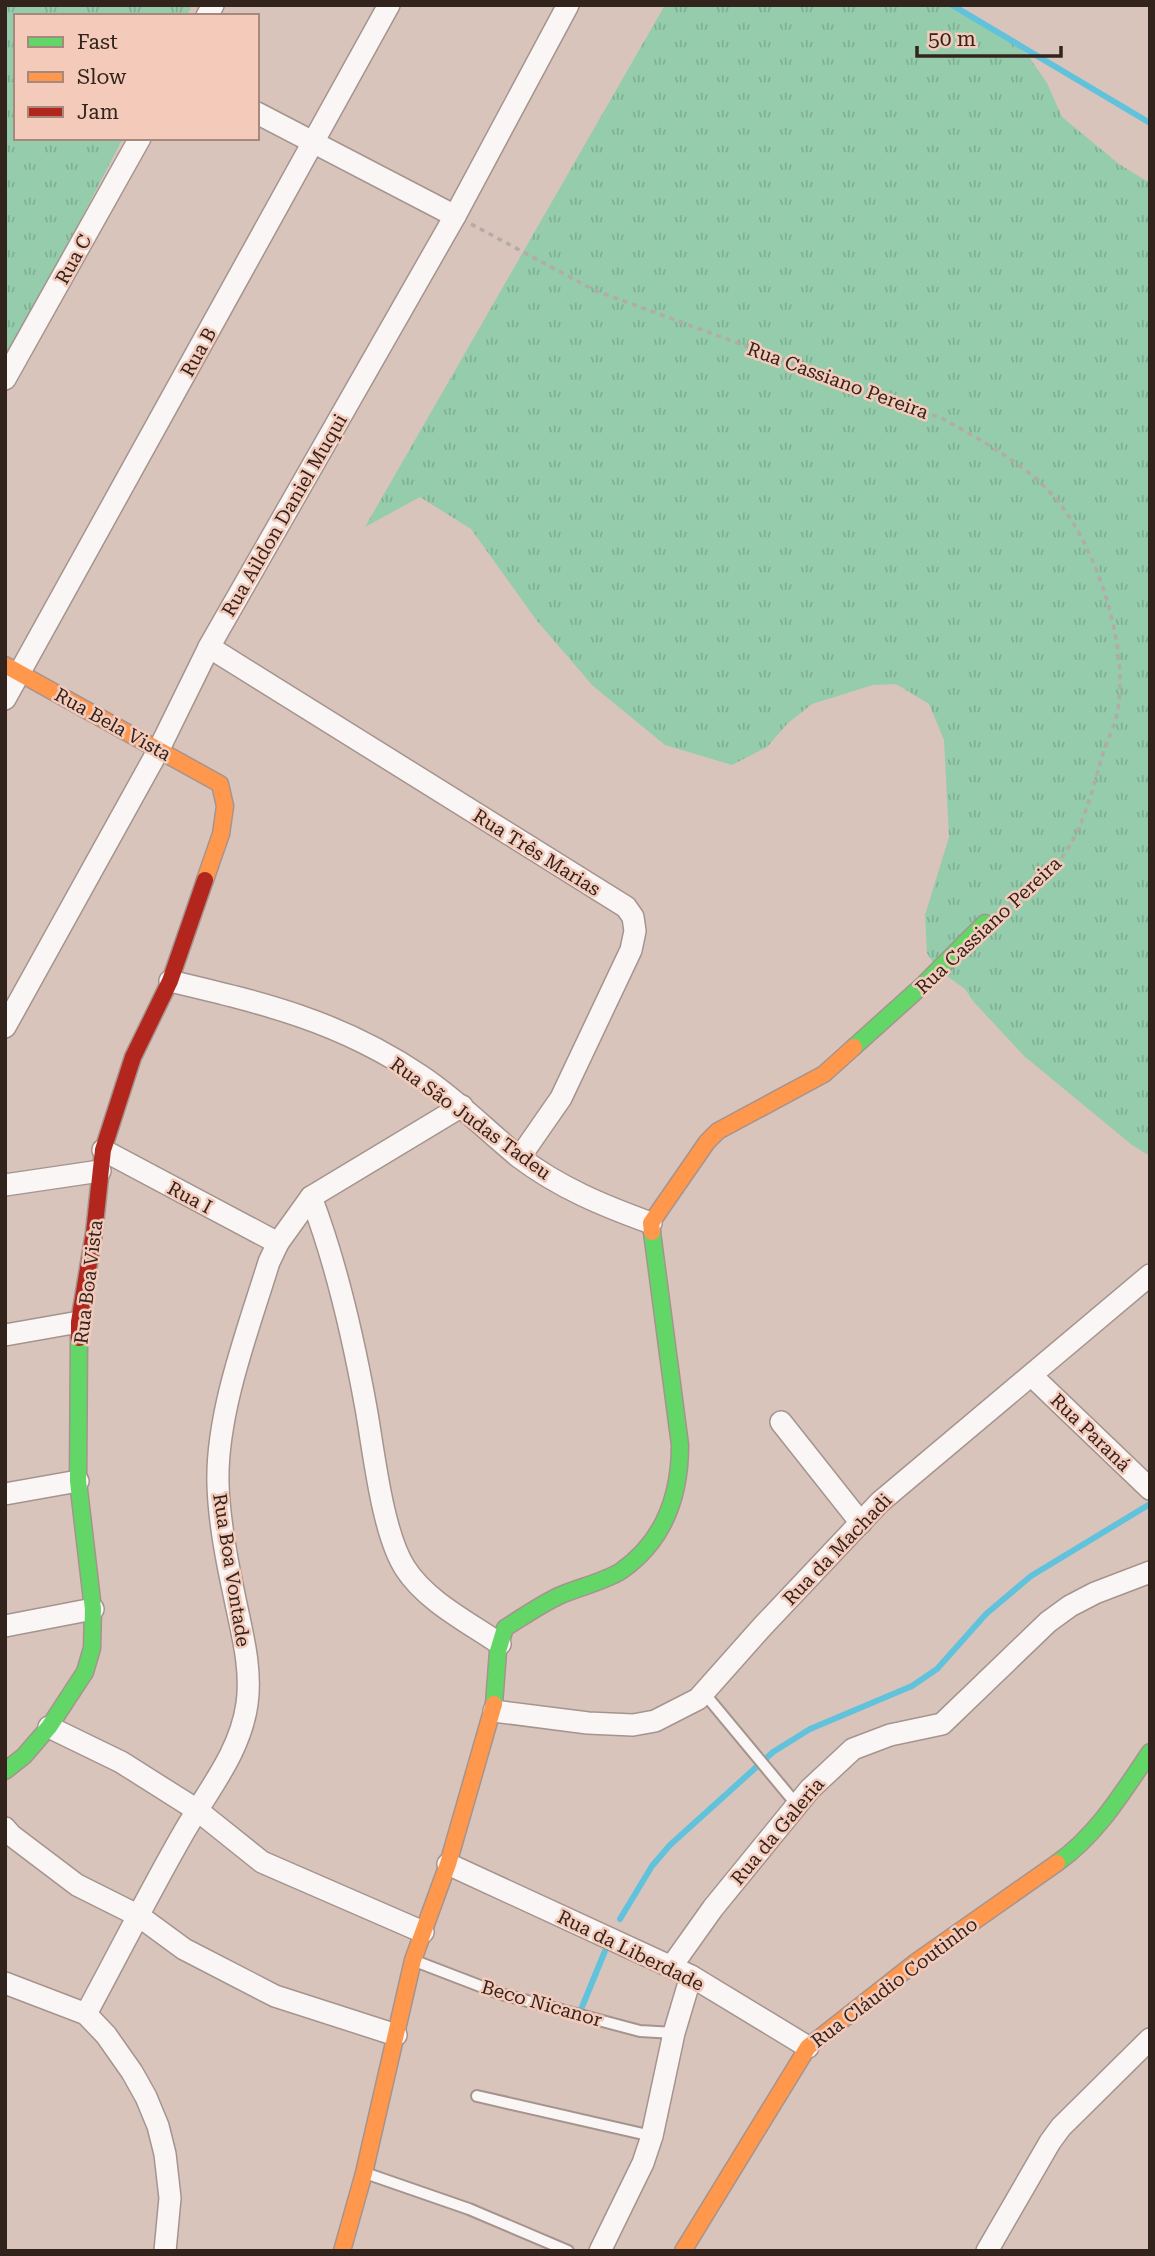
<svg xmlns="http://www.w3.org/2000/svg" width="1155" height="2256" font-family="'Roboto Serif',serif">
<style>
.grass{fill:url(#grass-tufts)}
.lines{fill:none;stroke-linecap:round;stroke-linejoin:round}
.stream{stroke:#61c2dc;stroke-width:6}
.lane-casing{stroke:#a5948e;stroke-width:14}
.street-casing{stroke:#a5948e;stroke-width:24}
.fast-casing{stroke:#a5948e;stroke-width:19}
.slow-casing{stroke:#a5948e;stroke-width:19}
.jam-casing{stroke:#a5948e;stroke-width:19}
.path{stroke:#b4aba8;stroke-width:3.5;stroke-dasharray:5 5;stroke-linecap:butt}
.lane{stroke:#f9f6f5;stroke-width:10}
.street{stroke:#f9f6f5;stroke-width:21}
.fast{stroke:#63d668;stroke-width:16}
.slow{stroke:#ff974d;stroke-width:16}
.jam{stroke:#b3261e;stroke-width:16}
.labels{text-anchor:middle;stroke-width:5;stroke-linejoin:round;paint-order:stroke}
.street-label{font-size:19px;fill:#32231d;stroke:#f4cbbb}
</style>
<defs>
<pattern id="grass-tufts" width="24" height="20" patternUnits="userSpaceOnUse" patternTransform="scale(1.75)"><rect width="24" height="20" fill="#94ccac"/><path d="M3 7l-1-3M5 7V3M7 7l1-3M15 17l-1-3M17 17v-4M19 17l1-3" fill="none" stroke="#80af94"/></pattern>
</defs>
<rect width="100%" height="100%" fill="#d9c4bc"/>
<!-- grass -->
<g class="grass">
<path d="M5 5H192L187 16H16V138H123L5 366Z"/>
<path d="M665 5H957L1027 54 1047 83 1062 117 1119 164 1150 183V1156L1132 1145 1024 1056 973 1001 965 989 936 968 927 953 925 915 949 837 944 740 929 704 896 684 873 685 812 704 787 724 767 747 732 765 665 745 593 686 537 621 471 529 420 497 365 527Z"/>
</g>
<g class="lines">
<!-- stream -->
<g class="stream">
<path d="M952 5 1150 123"/>
<path d="M620 1919 652 1866 670 1845 773 1752 810 1729 912 1686 937 1669 986 1614 1031 1576 1150 1504"/>
<path d="M582 2007 605 1951"/>
</g>
<defs>
<g id="lane">
<path d="M704 1693 797 1805"/>
<path d="M415 1961 501 1994 640 2031 674 2033"/>
<path d="M477 2096 652 2136"/>
<path d="M368 2174 469 2209 568 2251"/>
</g>
<g id="street">
<path d="M207 16 213 5"/>
<path d="M257 113 455 216"/>
<path d="M5 379 140 138"/>
<path d="M209 647 626 907 633 917 635 931 631 950 561 1098 520 1157"/>
<path d="M5 699 389 5"/>
<path d="M170 981C263 1003 340 1021 421 1076 457 1100 486 1130 519 1157 560 1188 604 1206 651 1223"/>
<path d="M5 1027 159 749 209 647 455 216 568 5"/>
<path d="M103 1150 278 1243"/>
<path d="M5 1185 100 1171"/>
<path d="M311 1197C337 1265 353 1336 366 1408 374 1452 382 1532 405 1568 426 1601 468 1622 500 1644"/>
<path d="M5 1335 79 1322"/>
<path d="M1032 1376 1150 1489"/>
<path d="M781 1422 861 1523"/>
<path d="M5 1494 78 1481"/>
<path d="M5 1626 93 1609"/>
<path d="M494 1711 588 1723 633 1725 655 1721 698 1699 762 1627 880 1502 1150 1275"/>
<path d="M49 1727 121 1762 197 1810 262 1862 423 1932"/>
<path d="M5 1828 11 1835 77 1885 139 1916 184 1949 275 1996 396 2035"/>
<path d="M448 1864 691 1976 808 2047"/>
<path d="M671 1967 713 1908 810 1789 853 1749 890 1735 942 1724 1048 1622 1070 1606 1095 1593 1150 1572"/>
<path d="M5 1983 86 2014 106 2035 132 2072 146 2097 158 2126 165 2154 170 2198 165 2251"/>
<path d="M86 2014C119 1953 150 1891 184 1832 208 1790 240 1753 247 1704 252 1669 242 1633 235 1599 227 1562 219 1522 218 1484 216 1413 248 1330 269 1262L278 1243 311 1197 462 1106"/>
<path d="M600 2251 643 2163 652 2136 674 2033 691 1976"/>
<path d="M987 2251 1050 2142 1061 2127 1150 2039"/>
</g>
<g id="fast">
<path d="M854 1047 924 984 985 923"/>
<path d="M494 1704 498 1651 505 1628C523 1617 541 1604 561 1595 580 1587 603 1582 621 1571 664 1541 680 1495 680 1445L652 1232"/>
<path d="M5 1771 24 1756 49 1727 85 1672 92 1648 93 1609 78 1481 79 1338"/>
<path d="M1057 1863C1097 1835 1123 1792 1150 1752"/>
</g>
<g id="slow">
<path d="M5 665 220 784 225 806 221 834 205 880"/>
<path d="M652 1232 651 1223 707 1142 718 1131 824 1074 854 1047"/>
<path d="M342 2251 364 2173 413 1960 448 1864 494 1704"/>
<path d="M683 2251 808 2047 916 1962 1057 1863"/>
</g>
<path id="jam" d="M79 1338V1322L94 1233 103 1150 133 1057 170 981 205 880"/>
</defs>
<!-- lane casing -->
<use href="#lane" class="lane-casing"/>
<!-- street casing -->
<use href="#street" class="street-casing"/>
<!-- fast casing -->
<use href="#fast" class="fast-casing"/>
<!-- slow casing -->
<use href="#slow" class="slow-casing"/>
<!-- jam casing -->
<use href="#jam" class="jam-casing"/>
<!-- path -->
<path class="path" d="M471 224 594 290 943 419C988 444 1039 471 1068 515 1102 565 1131 658 1116 718 1112 733 1104 747 1100 763 1091 797 1080 837 1056 865 1042 882 1020 895 1003 908"/>
<!-- lane -->
<use href="#lane" class="lane"/>
<!-- street -->
<use href="#street" class="street"/>
<!-- fast -->
<use href="#fast" class="fast"/>
<!-- slow -->
<use href="#slow" class="slow"/>
<!-- jam -->
<use href="#jam" class="jam"/>
</g>
<g class="labels">
<!-- street labels -->
<g class="street-label">
<text transform="translate(73 259) rotate(-61)" y="7">Rua C</text>
<text transform="translate(198 352) rotate(-61)" y="7">Rua B</text>
<text transform="translate(838 380) rotate(20)" y="7">Rua Cassiano Pereira</text>
<text transform="translate(284 515) rotate(-60)" y="7">Rua Aildon Daniel Muqui</text>
<text transform="translate(113 724) rotate(29)" y="7">Rua Bela Vista</text>
<text transform="translate(537 852) rotate(32)" y="7">Rua Três Marias</text>
<text transform="translate(988 925) rotate(-43)" y="7">Rua Cassiano Pereira</text>
<text transform="translate(471 1118) rotate(36)" y="7">Rua São Judas Tadeu</text>
<text transform="translate(190 1197) rotate(28)" y="7">Rua I</text>
<text transform="translate(88 1282) rotate(-83)" y="7">Rua Boa Vista</text>
<text transform="translate(1091 1432) rotate(44)" y="7">Rua Paraná</text>
<text transform="translate(837 1549) rotate(-46)" y="7">Rua da Machadi</text>
<text transform="translate(232 1570) rotate(81)" y="7">Rua Boa Vontade</text>
<text transform="translate(777 1831) rotate(-50)" y="7">Rua da Galeria</text>
<text transform="translate(631 1950) rotate(26)" y="7">Rua da Liberdade</text>
<text transform="translate(894 1982) rotate(-37)" y="7">Rua Cláudio Coutinho</text>
<text transform="translate(542 2003) rotate(16)" y="7">Beco Nicanor</text>
</g>
</g>
<!-- border -->
<rect width="1155" height="2256" fill="none" stroke="#32231d" stroke-width="14"/>
<!-- legend -->
<rect x="14" y="14" width="245" height="126" fill="#f4cbbb" stroke="#a6887c" stroke-width="2"/>
<rect x="28" y="37" width="35" height="10" fill="#63d668" stroke="#a6887c" stroke-width="2"/>
<text x="77" y="49" font-size="21" fill="#32231d">Fast</text>
<rect x="28" y="72" width="35" height="10" fill="#ff974d" stroke="#a6887c" stroke-width="2"/>
<text x="77" y="84" font-size="21" fill="#32231d">Slow</text>
<rect x="28" y="107" width="35" height="10" fill="#b3261e" stroke="#a6887c" stroke-width="2"/>
<text x="77" y="119" font-size="21" fill="#32231d">Jam</text>
<!-- scale -->
<path d="M917 46v10h144v-10" fill="none" stroke="#32231d" stroke-width="3.5"/>
<text x="928" y="46" font-size="21" fill="#32231d" stroke="#f4cbbb" stroke-width="5" paint-order="stroke">50 m</text>
</svg>
